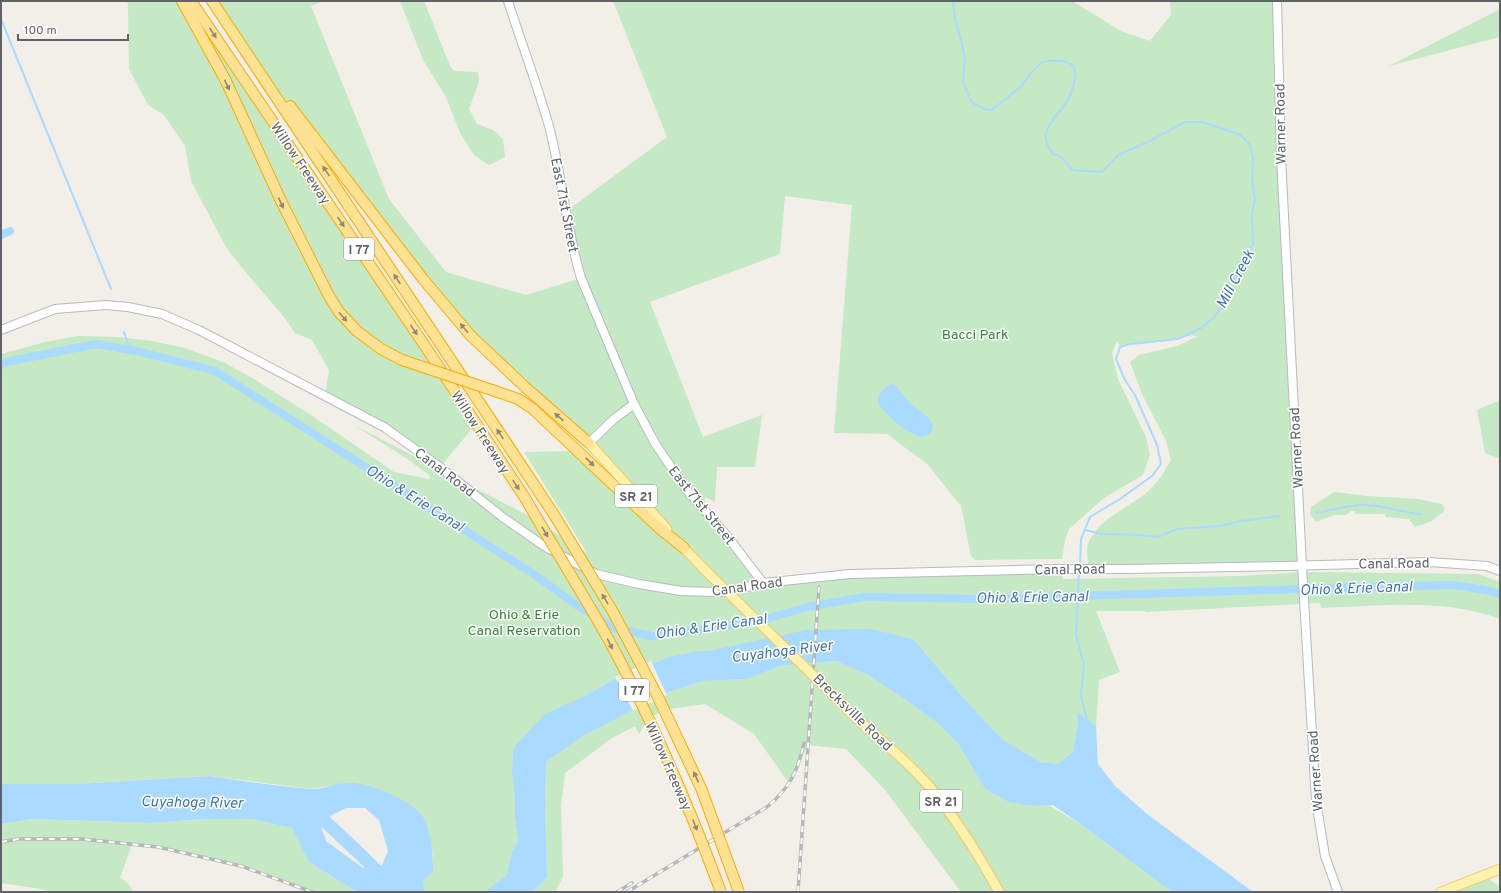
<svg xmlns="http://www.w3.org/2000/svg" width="1501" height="893" font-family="Overpass,sans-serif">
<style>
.green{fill:#c5e8c5}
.water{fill:#aadaff;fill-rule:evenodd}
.pier{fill:#f1efe8}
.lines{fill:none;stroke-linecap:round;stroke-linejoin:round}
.stream{stroke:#aadaff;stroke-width:2}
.canal{stroke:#aadaff;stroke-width:8}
.river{stroke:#aadaff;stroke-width:13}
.secondary-casing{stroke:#b6babf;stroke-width:10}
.primary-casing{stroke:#f2c960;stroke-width:11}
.highway-casing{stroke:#f9ab00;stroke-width:12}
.secondary{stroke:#fff;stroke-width:8}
.primary{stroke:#fff2af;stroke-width:9}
.highway{stroke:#fde293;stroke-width:10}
.rail-casing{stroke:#b6b7b8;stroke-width:3.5}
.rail{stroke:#fff;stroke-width:2;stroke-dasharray:6;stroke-linecap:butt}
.primary-bridge-casing{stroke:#f2c960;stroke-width:11;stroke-linecap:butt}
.highway-bridge-casing{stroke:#f9ab00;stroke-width:12;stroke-linecap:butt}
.primary-bridge{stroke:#fff2af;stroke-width:9}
.highway-bridge{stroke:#fde293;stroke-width:10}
.oneway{fill:#8e8975}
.labels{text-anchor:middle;stroke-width:3;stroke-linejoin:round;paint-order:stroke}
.shield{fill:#fff;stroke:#8f9295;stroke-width:1}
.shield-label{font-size:13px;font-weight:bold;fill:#5f6368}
.street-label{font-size:14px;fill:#5f6368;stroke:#fff}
.park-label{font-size:14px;fill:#348238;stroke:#fff}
.water-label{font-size:15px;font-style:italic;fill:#4174aa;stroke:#fff}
</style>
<rect width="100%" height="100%" fill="#f1efe8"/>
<!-- green -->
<g class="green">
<path d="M126 1H191L476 424 440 467 384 427 325 395 329 370 312 340 295 333 284 317 242 268 226 247 191 181 185 146 164 115 148 105 129 69 128 4Z"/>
<path d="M212 1H324L311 6 389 199 446 272 526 295 581 278 565 212 667 137 613 1H1072L1121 31 1150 41 1171 15 1170 1H1277L1302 566 1089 569C1088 562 1086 551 1088 544 1097 520 1126 509 1145 494 1157 484 1163 474 1171 460L1166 441 1142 394 1130 362 1139 355 1177 346 1198 336C1189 334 1184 338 1176 339 1157 342 1138 341 1120 347L1117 341 1112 353 1118 379 1146 437 1150 455 1143 475 1104 498 1069 529 1065 541 1062 559 975 560 971 556 961 506 927 464 887 434 834 433 852 205 785 196 780 254 650 302 703 437 762 415 755 467H717L715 502 705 497 704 510 763 583 823 576 1062 569 1063 579 1239 576 1306 572 1478 574 1500 582V619C1443 598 1380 606 1321 608L1320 603 1146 612 1145 611H1096L1120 672 1099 680 1096 726 1078 713V722L1073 752 1058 764 1041 762 1003 740 959 693 914 640 708 651 666 693 703 681 748 679 780 666 836 661 868 675 906 700 940 725 959 745 985 789 1033 806 1048 805 1079 823 1172 892H961L885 790 846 749 808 745 789 783 754 734 705 704 664 710 648 719 639 734 635 726 612 738 565 773 561 805 563 877 555 892H533L547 877 545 807 546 762 586 734 627 712 611 681 583 697 515 796V818L518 841 512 851 507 875 484 892H425L423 881 433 872V853L346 783 311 789 209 776 78 784H1V354L45 342 78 336 119 337 152 341 185 348 225 363 254 379 311 415 394 472 429 479 430 476 409 460 354 425 527 515 587 553 524 452 579 451 658 527 589 443 525 387 423 279 235 35Z"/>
<path d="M400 1H424L450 66 454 71 478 72 479 82 469 109 477 124 493 130 503 139 505 157 489 165 474 155 460 133 446 97 423 60Z"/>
<path d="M1500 9V37L1389 66Z"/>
<path d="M1500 400V459L1485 453 1477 410Z"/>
<path d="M1334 492 1367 496 1418 499 1442 504 1444 507V512L1430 522 1415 527 1409 519 1386 517 1385 514H1355V511H1351L1346 515H1334L1316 522 1310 514 1311 507Z"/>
<path d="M32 819 152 823 203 819H251L292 828 308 861 353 890 358 892H307V890C250 869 192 851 132 844L120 878C127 881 130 885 133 892H51L41 889 1 883V824Z"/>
<path d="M1484 875 1500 887V892H1441Z"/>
</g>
<!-- water -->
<g class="water">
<path d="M894 384C900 390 904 397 910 403 915 408 921 411 926 416 928 418 931 420 932 423 936 431 926 439 918 436 908 433 879 412 878 400 878 398 880 394 881 392 885 387 888 385 894 384Z"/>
<path d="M872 629 914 640 959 693 1003 740 1041 762 1058 764 1073 752 1078 722 1077 712 1096 726 1098 764 1115 786 1147 814 1253 892H1172L1079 823 1053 805 1033 806 1009 802 985 789 959 745 940 725 906 700 868 675 836 661 780 666 748 679 703 681 666 693 586 734 546 762 545 807 547 877 533 892H484L507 875 512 851 518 841 515 818V796L512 770 514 747 545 714 583 697 611 681 669 657 698 651H708L806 630Z"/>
<path d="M209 776C242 781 275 786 309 789 321 790 333 784 345 783 366 781 417 801 425 821 432 837 433 855 433 872L423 881 425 892H358L353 890 308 861 292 828 251 819H203L152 823 32 819 1 824V784H78ZM346 808H365L379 820 388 851 382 865 372 869 363 868 326 841 321 826 332 815Z"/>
</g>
<!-- pier -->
<path class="pier" d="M651 661 667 695 633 711 615 677Z"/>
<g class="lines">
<!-- stream -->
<g class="stream">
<path d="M953 1 955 19 961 40 965 59 963 81 970 99 973 103 985 109 992 110C1001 102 1012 95 1020 87 1027 80 1032 69 1040 64 1047 59 1071 59 1074 68 1078 77 1071 95 1066 103 1059 114 1044 125 1046 140 1047 145 1051 150 1053 154L1060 156 1073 170 1102 172 1118 155 1148 142 1185 122H1202L1239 134 1250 145 1253 159 1252 178 1255 200 1252 213 1253 244 1244 257 1239 270 1231 283 1225 302 1214 317 1201 328 1178 339 1131 344 1120 347 1116 359 1125 380 1135 395 1157 445 1161 464 1152 476 1120 499 1090 517 1081 539 1080 566"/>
<path d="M1 19 111 289"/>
<path d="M124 332 130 350"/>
<path d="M1317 513C1332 510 1348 505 1364 505 1383 505 1402 513 1422 514"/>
<path d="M1085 530 1102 534 1141 535 1158 537 1177 529 1221 526 1241 521 1280 516"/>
<path d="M1079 571 1076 635 1084 664 1081 696 1087 720 1086 722"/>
</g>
<!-- canal -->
<g class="canal">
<path d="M1 235 10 231"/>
<path d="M1 365 6 362 96 344 137 351 215 371 538 577 575 604 616 629 652 636 751 623 808 607 864 597 985 599 1362 587 1454 585 1490 591 1500 594"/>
</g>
<!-- river -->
<path class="river" d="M312 812H315L361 855 398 892"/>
<defs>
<g id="secondary">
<path d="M508 1C521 42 537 84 549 126 562 176 566 228 581 278L634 404 656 445 686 489 728 537 763 583"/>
<path d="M1277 1 1281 157 1302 566 1316 801 1325 856 1338 892"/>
<path d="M1 330 55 309 106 305 128 307 162 314 199 330 384 427 440 467 501 516 544 546 596 574 639 584 681 591 715 592 731 591 763 583 850 574 1055 569H1127L1285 566 1429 562 1487 566 1500 571"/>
<path d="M589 443 614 419 634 404"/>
</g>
<g id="primary">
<path d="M589 443 667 529"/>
<path d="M679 543 704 569"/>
<path d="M864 725C890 748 917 770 938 797 961 827 981 859 999 892"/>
<path d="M1441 892 1500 869"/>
</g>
<g id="highway">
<path d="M182 1 226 81 281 201 329 296 339 312 357 331 381 349 402 360"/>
<path d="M191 1 427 349 525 498"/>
<path d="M212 1 553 513"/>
<path d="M290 106 423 279 470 335 525 387 589 443"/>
<path d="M492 390 518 399 533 409 658 527 684 548"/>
</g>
</defs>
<!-- secondary casing -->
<use href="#secondary" class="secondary-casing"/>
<!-- primary casing -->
<use href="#primary" class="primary-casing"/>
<!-- highway casing -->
<use href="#highway" class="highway-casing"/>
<!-- secondary -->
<use href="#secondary" class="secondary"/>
<!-- primary -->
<use href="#primary" class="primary"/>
<!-- highway -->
<use href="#highway" class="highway"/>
<defs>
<g id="rail">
<path d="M1 842 18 839H82L158 847 241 866 312 892"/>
<path d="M617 892 632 883"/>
<path d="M627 892 767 807C789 789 798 771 804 743"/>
<path d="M798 892 819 587"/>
</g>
</defs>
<!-- rail casing -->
<use href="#rail" class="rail-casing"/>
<!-- rail -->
<use href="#rail" class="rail"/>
<defs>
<path id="primary-bridge" d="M704 569 864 725"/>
<g id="highway-bridge">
<path d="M402 360 492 390"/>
<path d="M525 498C550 541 576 583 601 626 649 711 687 801 721 892"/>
<path d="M553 513 613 612 658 697 701 788 739 892"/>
</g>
</defs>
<!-- primary-bridge casing -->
<use href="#primary-bridge" class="primary-bridge-casing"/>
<!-- highway-bridge casing -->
<use href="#highway-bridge" class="highway-bridge-casing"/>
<!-- primary-bridge -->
<use href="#primary-bridge" class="primary-bridge"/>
<!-- highway-bridge -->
<use href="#highway-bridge" class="highway-bridge"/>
</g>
<!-- one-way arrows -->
<defs><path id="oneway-solid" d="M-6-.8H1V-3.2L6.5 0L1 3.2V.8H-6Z"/></defs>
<g class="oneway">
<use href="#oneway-solid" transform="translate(213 33) rotate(56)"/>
<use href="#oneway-solid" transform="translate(227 85) rotate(64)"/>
<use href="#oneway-solid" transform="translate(326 171) rotate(-124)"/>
<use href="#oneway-solid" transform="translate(281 203) rotate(65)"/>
<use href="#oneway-solid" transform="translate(341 222) rotate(56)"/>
<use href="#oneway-solid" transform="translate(397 279) rotate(-124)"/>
<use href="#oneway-solid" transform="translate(343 317) rotate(48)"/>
<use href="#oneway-solid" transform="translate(464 328) rotate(-130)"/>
<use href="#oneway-solid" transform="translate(414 330) rotate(56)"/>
<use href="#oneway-solid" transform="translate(559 417) rotate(-139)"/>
<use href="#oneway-solid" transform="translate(500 434) rotate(-124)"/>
<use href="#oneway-solid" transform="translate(590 462) rotate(44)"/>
<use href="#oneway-solid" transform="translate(516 485) rotate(57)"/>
<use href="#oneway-solid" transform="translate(545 532) rotate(60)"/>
<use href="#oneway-solid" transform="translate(605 599) rotate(-121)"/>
<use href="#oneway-solid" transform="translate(610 644) rotate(63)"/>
<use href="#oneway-solid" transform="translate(696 777) rotate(-115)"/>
<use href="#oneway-solid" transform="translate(695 825) rotate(68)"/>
</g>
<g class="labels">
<!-- shield labels -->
<g class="shield">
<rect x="344" y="238" width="30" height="22" rx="3"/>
<rect x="615" y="485" width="42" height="22" rx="3"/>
<rect x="619" y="679" width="30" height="22" rx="3"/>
<rect x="920" y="790" width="42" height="22" rx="3"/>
</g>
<g class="shield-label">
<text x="359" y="254">I 77</text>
<text x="636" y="501">SR 21</text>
<text x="634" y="695">I 77</text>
<text x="941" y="806">SR 21</text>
</g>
<!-- street labels -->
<g class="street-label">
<text transform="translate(1280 124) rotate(-91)" y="5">Warner Road</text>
<text transform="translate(301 163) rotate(56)" y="5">Willow Freeway</text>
<text transform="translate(565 205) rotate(79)" y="5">East 71st Street</text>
<text transform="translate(481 432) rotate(57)" y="5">Willow Freeway</text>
<text transform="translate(1296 448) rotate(-93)" y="5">Warner Road</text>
<text transform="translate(445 472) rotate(37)" y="5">Canal Road</text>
<text transform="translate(702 505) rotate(51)" y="5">East 71st Street</text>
<text transform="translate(1394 563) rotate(-1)" y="5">Canal Road</text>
<text transform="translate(1070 569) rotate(-1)" y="5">Canal Road</text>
<text transform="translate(747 586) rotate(-8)" y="5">Canal Road</text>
<text transform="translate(853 712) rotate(44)" y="5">Brecksville Road</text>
<text transform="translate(669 766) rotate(66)" y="5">Willow Freeway</text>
<text transform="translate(1315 771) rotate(-94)" y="5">Warner Road</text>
</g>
<!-- park labels -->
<g class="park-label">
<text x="975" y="339">Bacci Park</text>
<text x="524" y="619">Ohio &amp; Erie<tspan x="524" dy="16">Canal Reservation</tspan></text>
</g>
<!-- water labels -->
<g class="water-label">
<text transform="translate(1235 279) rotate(-62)" y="5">Mill Creek</text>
<text transform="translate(415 498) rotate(32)" y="5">Ohio &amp; Erie Canal</text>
<text transform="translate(1356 588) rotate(-2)" y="5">Ohio &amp; Erie Canal</text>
<text transform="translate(1032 597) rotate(-1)" y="5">Ohio &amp; Erie Canal</text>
<text transform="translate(711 626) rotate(-8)" y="5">Ohio &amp; Erie Canal</text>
<text transform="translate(782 651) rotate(-7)" y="5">Cuyahoga River</text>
<text transform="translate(192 802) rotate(1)" y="5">Cuyahoga River</text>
</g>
</g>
<!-- border -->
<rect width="1501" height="893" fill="none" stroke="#5f6368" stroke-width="4"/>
<!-- scale -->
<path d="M18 34v6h110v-6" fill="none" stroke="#5f6368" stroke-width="2"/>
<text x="24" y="34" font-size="12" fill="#5f6368" stroke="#ffffff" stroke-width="3" paint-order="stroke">100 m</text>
</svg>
